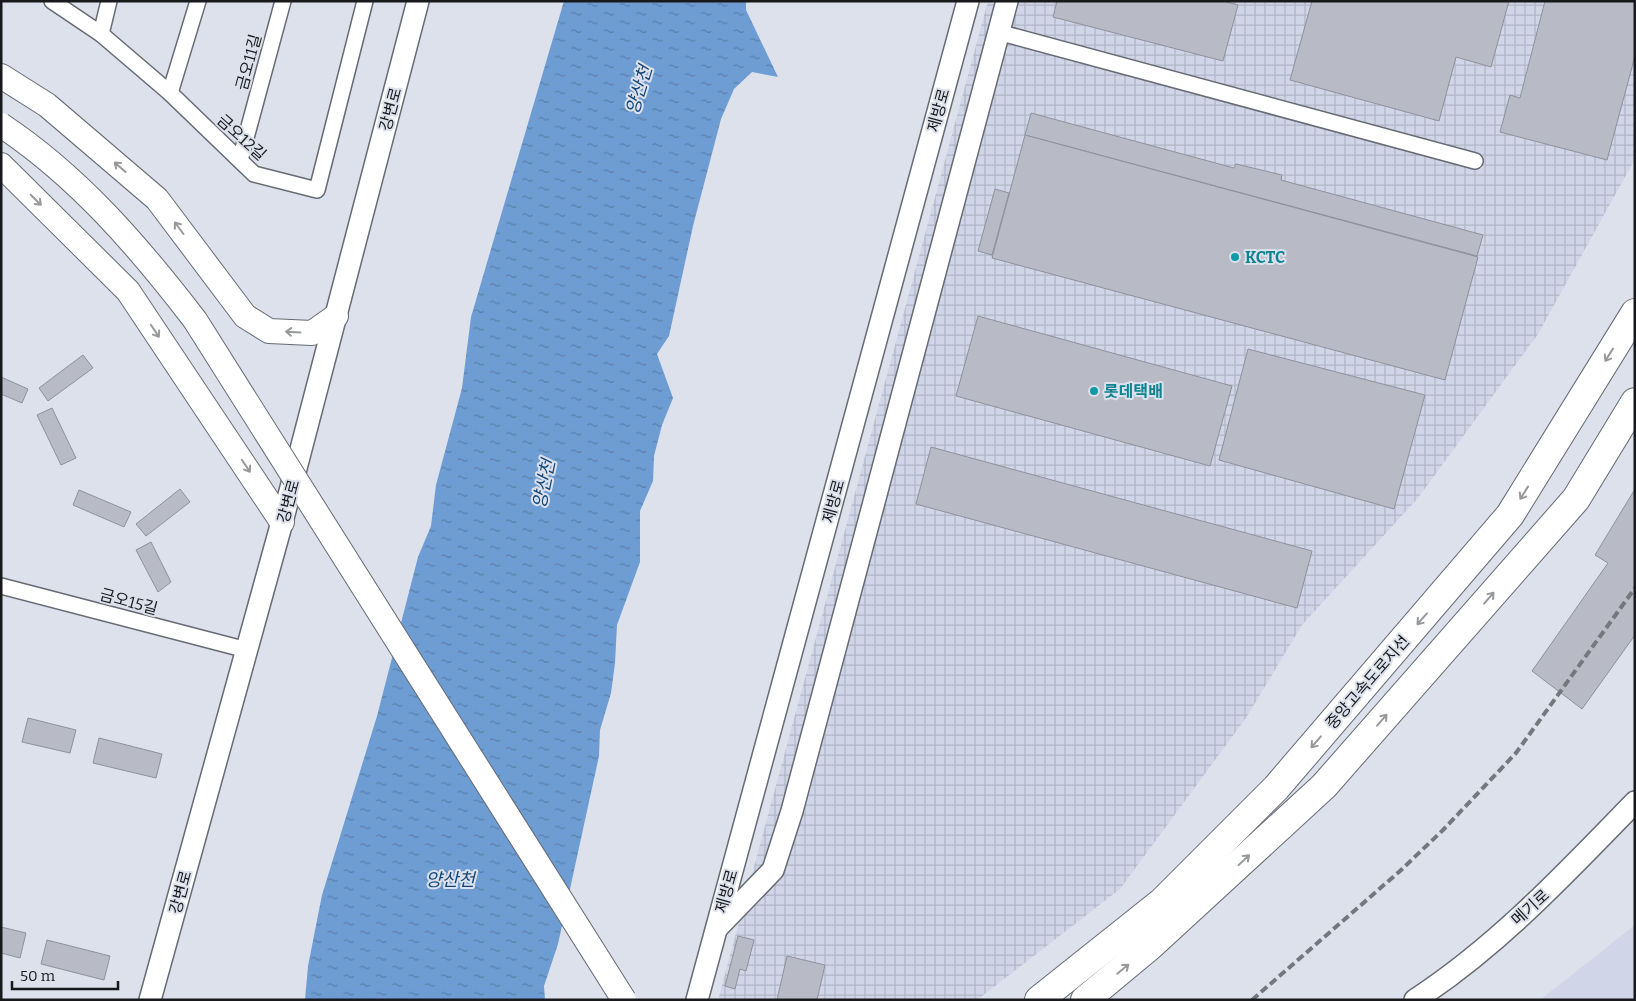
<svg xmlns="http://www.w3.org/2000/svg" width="1636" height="1001" font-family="Bitter,'Noto Sans KR',serif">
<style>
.industrial{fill:url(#industrial-grid)}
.built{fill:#d0d6e8}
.water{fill:url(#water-ripples)}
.building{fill:#b8bbc6;stroke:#8e919c}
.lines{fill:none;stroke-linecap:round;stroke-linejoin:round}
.street-casing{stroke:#666a73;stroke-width:18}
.secondary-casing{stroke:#666a73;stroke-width:24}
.primary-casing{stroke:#666a73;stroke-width:26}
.highway-casing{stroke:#666a73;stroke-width:30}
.street{stroke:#fff;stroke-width:15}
.secondary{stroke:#fff;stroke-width:21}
.primary{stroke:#fff;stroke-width:24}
.highway{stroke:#fff;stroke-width:28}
.rail{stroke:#75777f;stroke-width:4;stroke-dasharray:8 4;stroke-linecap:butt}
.primary-bridge-casing{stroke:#666a73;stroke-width:26;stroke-linecap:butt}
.primary-bridge{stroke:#fff;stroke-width:24}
.oneway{stroke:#979899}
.culture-dot{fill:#0f9aa8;stroke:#dde1ec;stroke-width:2}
.labels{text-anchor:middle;stroke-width:4;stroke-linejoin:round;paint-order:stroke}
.street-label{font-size:16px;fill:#18191d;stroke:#dde1ec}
.culture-label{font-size:16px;font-weight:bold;fill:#0d838f;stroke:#dde1ec;text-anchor:start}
.water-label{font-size:18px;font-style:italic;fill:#134678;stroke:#dde1ec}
</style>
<defs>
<pattern id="industrial-grid" width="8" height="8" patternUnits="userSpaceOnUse" patternTransform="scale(1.25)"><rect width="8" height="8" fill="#d0d6e8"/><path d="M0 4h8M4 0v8" fill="none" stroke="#b2b7c7"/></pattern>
<pattern id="water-ripples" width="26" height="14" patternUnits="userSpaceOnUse" patternTransform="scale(1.25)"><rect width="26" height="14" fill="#6d9dd3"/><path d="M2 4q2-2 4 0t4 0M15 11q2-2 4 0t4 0" fill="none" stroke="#597fab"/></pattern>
</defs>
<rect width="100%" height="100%" fill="#dde1ec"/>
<!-- industrial -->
<path class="industrial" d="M988 1H1635V159L1538 334 1418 498 1302 625 1246 718 1120 889 977 1000H718Z"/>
<!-- built -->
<path class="built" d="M1635 925V1000H1540Z"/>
<!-- water -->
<path class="water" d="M564 1H746V10L778 77 752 72 734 89 721 119 693 226 669 336 657 354 673 398 662 425 654 456 653 481 640 511V562L617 625 615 663 611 693 600 730 599 756 558 944 544 986 545 1000H305L308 966 322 895 377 716 418 557 431 526 436 485 462 388 471 317Z"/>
<!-- building -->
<g class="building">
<path d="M1057 1H1223L1238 5 1223 61 1053 17Z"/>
<path d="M1312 1H1509L1491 67 1456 57 1439 121 1290 80Z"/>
<path d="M1545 1H1635V56L1607 160 1500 132 1510 95 1520 98Z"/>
<path d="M1031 113 1234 168 1236 164 1282 175 1281 180 1483 235 1477 256 1025 135Z"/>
<path d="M1025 135 1478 257 1445 380 992 258Z"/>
<path d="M995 189 1009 193 992 255 978 251Z"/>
<path d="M978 316 1232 386 1210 466 956 396Z"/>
<path d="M1248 349 1425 395 1394 509 1219 460Z"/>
<path d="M83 355 93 368 48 401 39 388Z"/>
<path d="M1 377 28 389 22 403 1 394Z"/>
<path d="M52 408 76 458 61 465 37 415Z"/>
<path d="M931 447 1312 551 1297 608 916 504Z"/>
<path d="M180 489 190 502 146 536 136 524Z"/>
<path d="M1635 489V635L1582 709 1532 671 1608 563 1595 555Z"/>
<path d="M79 490 131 512 124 527 73 505Z"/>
<path d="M151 542 171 582 158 592 136 550Z"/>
<path d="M28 718 76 730 70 753 22 742Z"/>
<path d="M99 738 162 754 156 778 93 763Z"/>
<path d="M1 927 26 933 20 958 1 953Z"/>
<path d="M738 936 754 940 746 971 740 969 735 989 725 986Z"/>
<path d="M47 940 110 956 104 980 41 964Z"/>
<path d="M787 956 825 965 817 1000H777Z"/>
</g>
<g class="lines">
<defs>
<g id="street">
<path d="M52 1 101 34 170 93 254 174 317 190 365 1"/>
<path d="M998 32 1475 161"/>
<path d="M101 34 109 1"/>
<path d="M170 93 198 1"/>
<path d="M240 160 283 1"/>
<path d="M1 586 247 650"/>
</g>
<g id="secondary">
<path d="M717 928 773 870 792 811 1007 1"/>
<path d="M150 1000 282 522 418 1"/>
<path d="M697 1000 968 1"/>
<path d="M1415 1000C1498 946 1566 873 1635 802"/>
</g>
<g id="primary">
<path d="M1 76 47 105 157 199 245 316 269 331 312 333 336 316"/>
<path d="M1 165 128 291 282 522"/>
</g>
<g id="highway">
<path d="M1039 1000 1162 902 1276 788 1510 515 1635 313"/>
<path d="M1085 1000 1150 946 1324 786 1576 499 1635 402"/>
</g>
</defs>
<!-- street casing -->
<use href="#street" class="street-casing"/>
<!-- secondary casing -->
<use href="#secondary" class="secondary-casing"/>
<!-- primary casing -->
<use href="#primary" class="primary-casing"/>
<!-- highway casing -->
<use href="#highway" class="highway-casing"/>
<!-- street -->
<use href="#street" class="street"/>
<!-- secondary -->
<use href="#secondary" class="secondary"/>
<!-- primary -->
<use href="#primary" class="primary"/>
<!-- highway -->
<use href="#highway" class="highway"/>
<!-- rail -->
<path class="rail" d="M1252 1000 1400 871 1443 830 1516 753 1635 588"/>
<defs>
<path id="primary-bridge" d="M1 125C78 176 139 247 195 320L624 1000"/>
</defs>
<!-- primary-bridge casing -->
<use href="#primary-bridge" class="primary-bridge-casing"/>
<!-- primary-bridge -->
<use href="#primary-bridge" class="primary-bridge"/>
</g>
<!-- one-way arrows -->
<defs><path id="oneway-shaft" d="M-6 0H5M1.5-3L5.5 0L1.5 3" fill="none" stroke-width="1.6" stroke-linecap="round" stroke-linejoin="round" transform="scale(1.25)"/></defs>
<g class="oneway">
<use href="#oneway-shaft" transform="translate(120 167) rotate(-139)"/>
<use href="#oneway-shaft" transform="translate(36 200) rotate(45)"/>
<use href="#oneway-shaft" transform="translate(179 228) rotate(-127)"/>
<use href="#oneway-shaft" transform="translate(155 331) rotate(56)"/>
<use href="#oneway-shaft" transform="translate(293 332) rotate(-177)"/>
<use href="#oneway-shaft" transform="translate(1609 355) rotate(122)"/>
<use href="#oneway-shaft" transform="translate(246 466) rotate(56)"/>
<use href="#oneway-shaft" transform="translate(1524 493) rotate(122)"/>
<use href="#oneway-shaft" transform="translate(1489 598) rotate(-49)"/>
<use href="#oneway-shaft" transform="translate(1422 619) rotate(131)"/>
<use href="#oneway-shaft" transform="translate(1382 720) rotate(-49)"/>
<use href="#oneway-shaft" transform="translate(1316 742) rotate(131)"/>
<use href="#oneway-shaft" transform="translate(1244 860) rotate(-43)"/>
<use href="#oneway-shaft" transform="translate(1123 969) rotate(-39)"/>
</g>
<!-- markers -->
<g class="culture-dot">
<circle cx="1235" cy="257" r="5"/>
<circle cx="1094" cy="391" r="5"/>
</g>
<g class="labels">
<!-- street labels -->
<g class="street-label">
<text transform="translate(248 62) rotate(-75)" y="6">금오11길</text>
<text transform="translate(390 109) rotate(-75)" y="6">강변로</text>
<text transform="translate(938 110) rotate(-75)" y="6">제방로</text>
<text transform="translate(242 137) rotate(42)" y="6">금오12길</text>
<text transform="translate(288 501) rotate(-75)" y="6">강변로</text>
<text transform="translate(833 501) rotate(-75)" y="6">제방로</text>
<text transform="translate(129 601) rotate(15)" y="6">금오15길</text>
<text transform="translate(1367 682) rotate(-49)" y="6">중앙고속도로지선</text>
<text transform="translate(726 891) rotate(-74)" y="6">제방로</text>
<text transform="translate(180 892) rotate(-75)" y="6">강변로</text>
<text transform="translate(1530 907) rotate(-42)" y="6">메기로</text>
</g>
<!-- culture labels -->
<g class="culture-label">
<text x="1245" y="263">KCTC</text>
<text x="1104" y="397">롯데택배</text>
</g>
<!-- water labels -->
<g class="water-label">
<text transform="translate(639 90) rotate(-73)" y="6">양산천</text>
<text transform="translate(544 484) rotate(-78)" y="6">양산천</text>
<text x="450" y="886">양산천</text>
</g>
</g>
<!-- border -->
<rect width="1636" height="1001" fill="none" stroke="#18191d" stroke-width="5"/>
<!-- scale -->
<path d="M12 981v8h106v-8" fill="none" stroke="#18191d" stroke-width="2.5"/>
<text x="20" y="981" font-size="15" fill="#18191d" stroke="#dde1ec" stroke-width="4" paint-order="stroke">50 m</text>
</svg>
